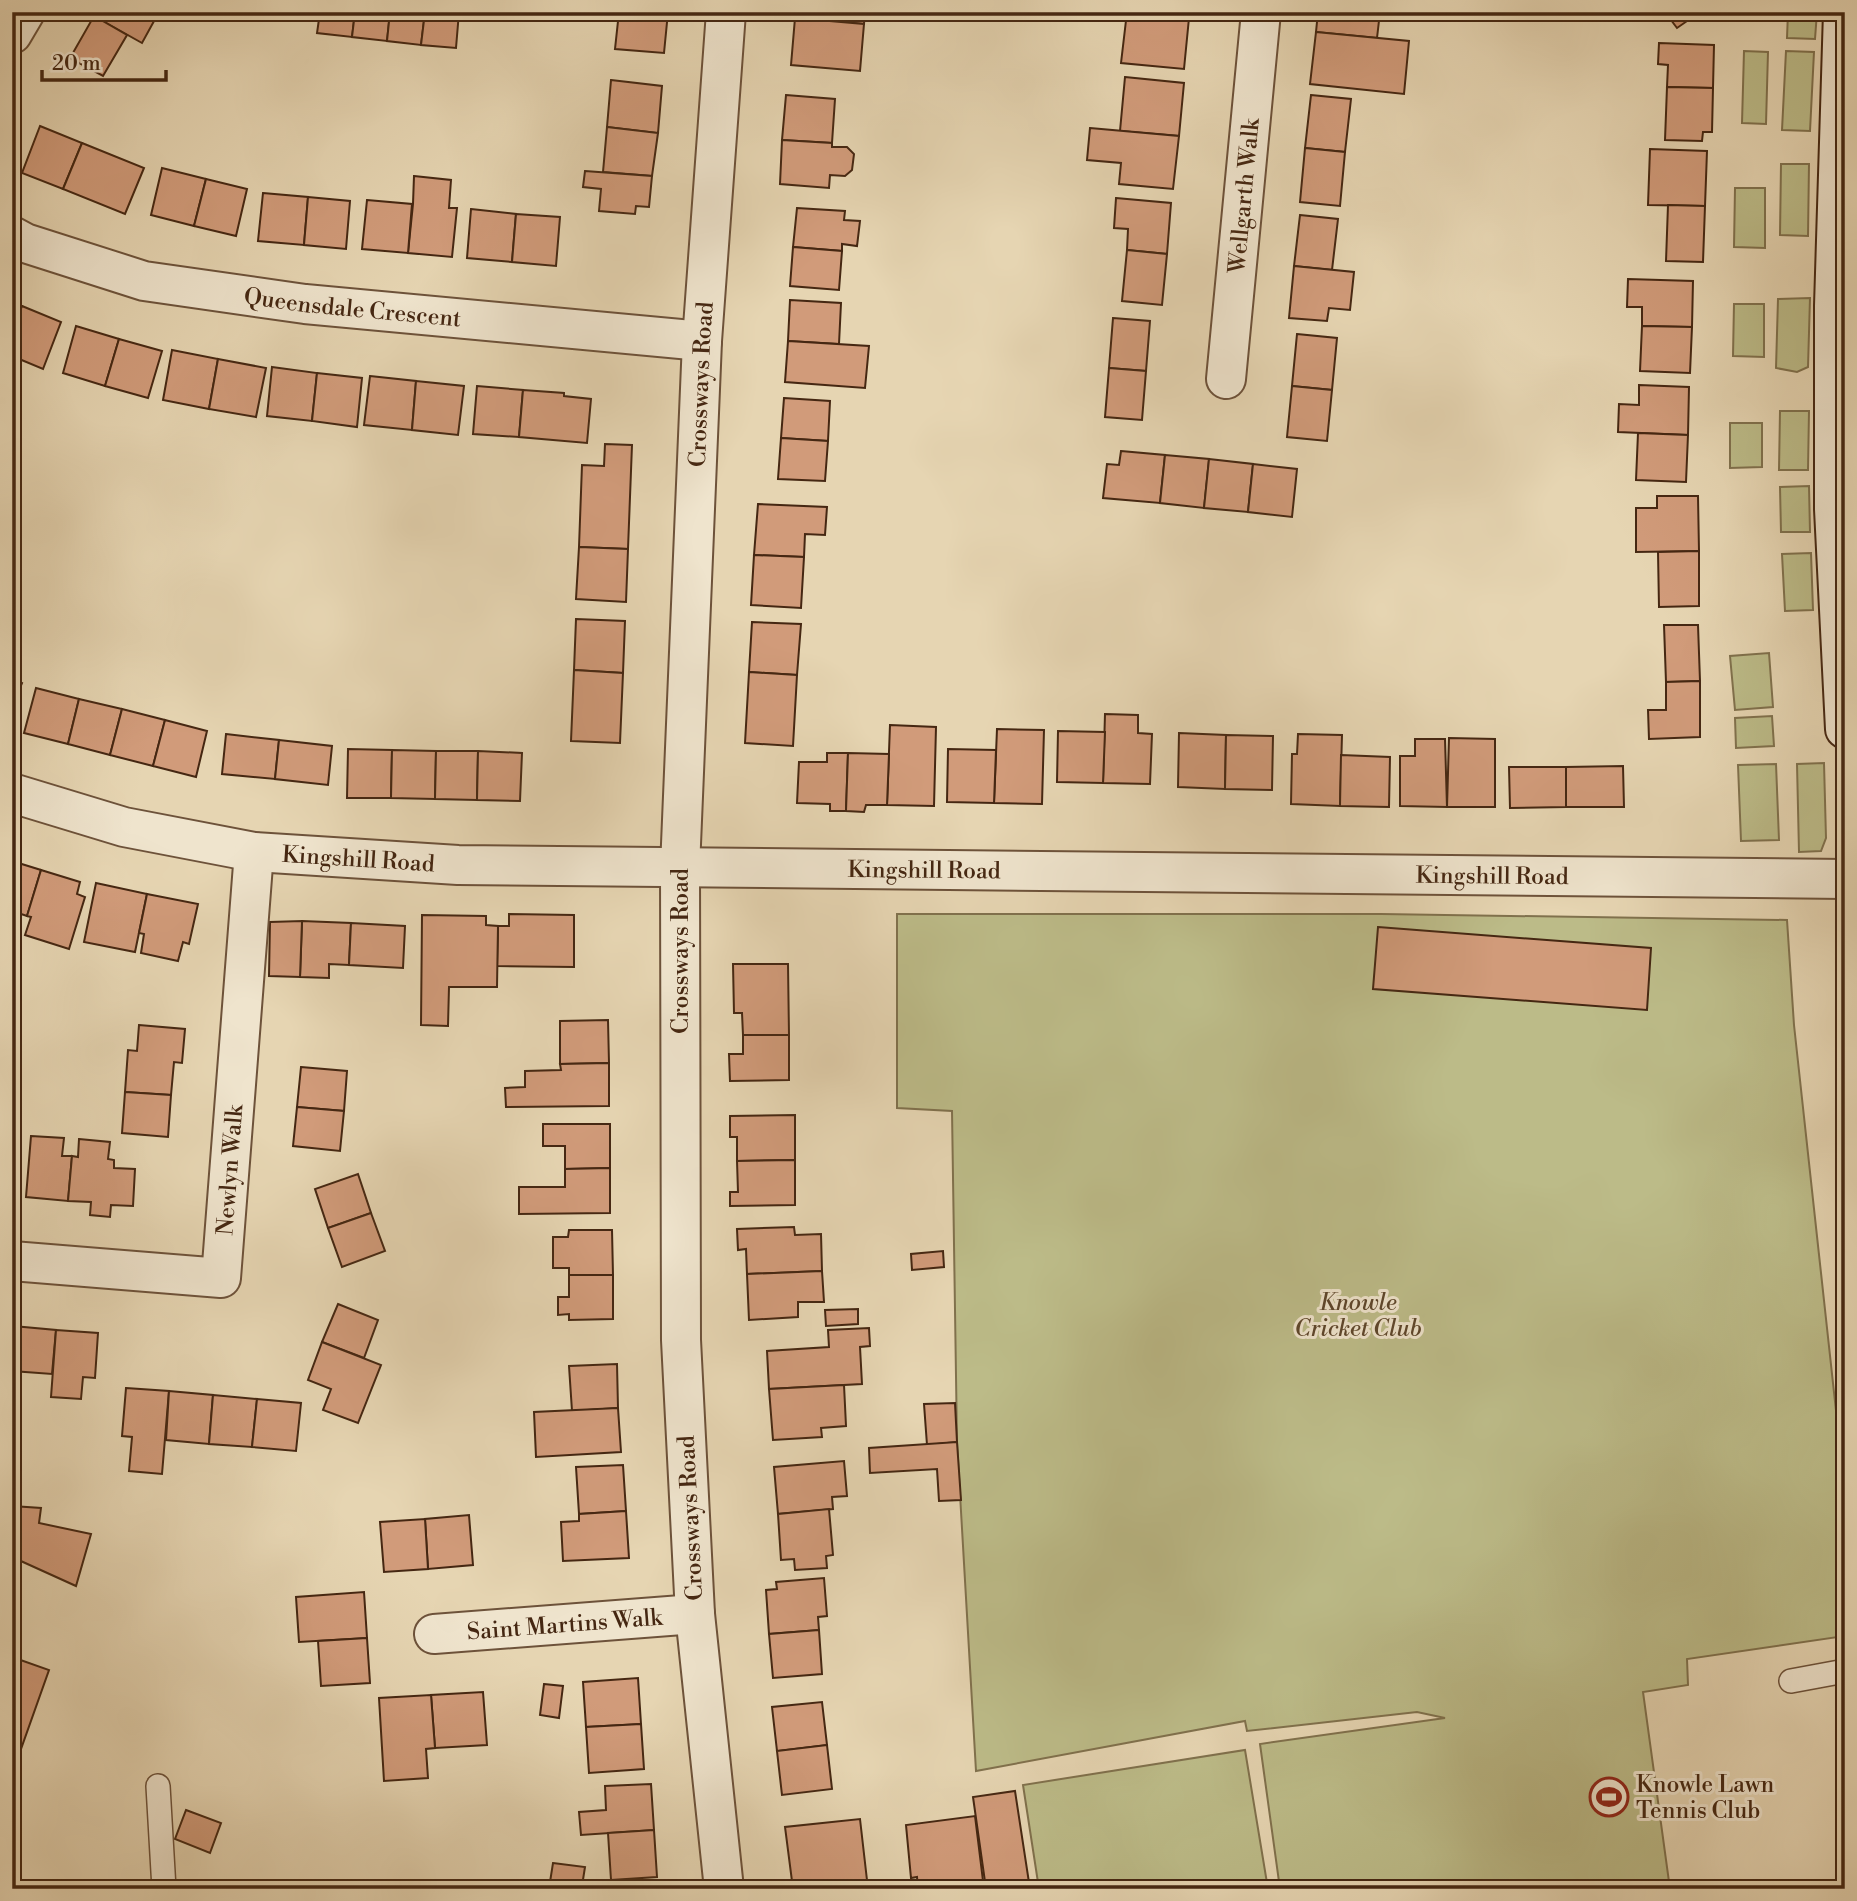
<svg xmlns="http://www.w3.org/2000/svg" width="1857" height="1901" font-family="'Libre Bodoni',serif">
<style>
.green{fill:#bcbb88;stroke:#80714d;stroke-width:2}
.building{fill:#d19b7a;stroke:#452712;stroke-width:2}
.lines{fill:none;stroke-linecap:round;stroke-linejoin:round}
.lane-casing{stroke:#6d523a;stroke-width:26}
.street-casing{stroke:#6d523a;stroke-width:42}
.secondary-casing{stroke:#452712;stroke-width:42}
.lane{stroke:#efe4cd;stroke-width:23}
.street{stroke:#efe4cd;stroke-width:38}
.secondary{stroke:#efe4cd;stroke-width:38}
.labels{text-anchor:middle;stroke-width:6;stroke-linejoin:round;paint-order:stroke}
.street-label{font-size:23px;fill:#452712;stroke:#efe4cd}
.park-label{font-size:23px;font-style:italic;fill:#5d452a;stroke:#efe4cd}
.poi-label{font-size:23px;fill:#452712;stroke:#efe4cd;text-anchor:start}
</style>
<rect width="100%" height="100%" fill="#e6d5b2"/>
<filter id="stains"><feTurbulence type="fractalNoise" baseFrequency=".00286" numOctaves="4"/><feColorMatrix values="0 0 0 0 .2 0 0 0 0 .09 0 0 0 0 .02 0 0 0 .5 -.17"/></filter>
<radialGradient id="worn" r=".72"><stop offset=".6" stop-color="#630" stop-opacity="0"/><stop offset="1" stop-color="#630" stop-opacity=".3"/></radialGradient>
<!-- green -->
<g class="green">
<path d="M1788 12H1817L1815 39 1787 38Z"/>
<path d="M1744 51 1768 52 1766 124 1742 123Z"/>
<path d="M1786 51 1814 52 1810 131 1782 130Z"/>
<path d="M1781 164H1809L1808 236 1780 235Z"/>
<path d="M1735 188H1765V248L1734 247Z"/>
<path d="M1810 298 1808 367 1797 372 1776 368 1778 299Z"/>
<path d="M1734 304H1764V357L1733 356Z"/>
<path d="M1780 411H1809L1808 470H1779Z"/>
<path d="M1730 423H1762V467L1730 468Z"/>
<path d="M1809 486 1810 532H1781L1780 487Z"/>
<path d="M1811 553 1813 610 1785 611 1782 554Z"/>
<path d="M1769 653 1773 707 1735 710 1730 656Z"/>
<path d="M1772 716 1774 746 1736 748 1735 718Z"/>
<path d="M1824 763 1826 838 1821 851 1799 852 1797 764Z"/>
<path d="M1776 764 1779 840 1741 841 1738 765Z"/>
<path d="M897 914H1381L1787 920 1794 1025 1843 1475 1845 1636 1687 1659 1688 1685 1643 1692 1670 1889H1280L1260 1744 1445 1718 1417 1712 1247 1731 1245 1721 976 1771 957 1442 952 1111 897 1108Z"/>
<path d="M1245 1750 1268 1889H1039L1023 1785Z"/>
</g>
<!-- building -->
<g class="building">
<path d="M96 12H159L142 43 94 16Z"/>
<path d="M320 12H355L352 37 317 33Z"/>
<path d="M355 12H390L387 41 352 37Z"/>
<path d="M390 12H425L421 45 387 41Z"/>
<path d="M425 12H459L456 48 421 45Z"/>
<path d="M619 12H668L664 53 615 49Z"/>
<path d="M796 12H865L864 24 795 18Z"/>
<path d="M1127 12 1189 18 1184 69 1121 63Z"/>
<path d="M1148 12H1190L1189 18Z"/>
<path d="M1318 12H1380L1377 38 1316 32Z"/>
<path d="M1665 12H1700L1677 28Z"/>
<path d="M94 16 127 35 103 76 70 58Z"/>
<path d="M795 18 864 24 860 71 791 65Z"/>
<path d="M1316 32 1409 41 1404 94 1310 84Z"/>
<path d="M1659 43 1714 45 1713 88 1667 87 1668 65 1658 64Z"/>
<path d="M1125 77 1184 83 1179 136 1120 131Z"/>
<path d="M611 80 662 86 658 133 607 127Z"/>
<path d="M1667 87 1713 88 1712 132H1703L1702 141 1665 140Z"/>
<path d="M786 95 835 99 832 143 782 140Z"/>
<path d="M1311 95 1351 99 1345 152 1305 148Z"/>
<path d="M40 126 82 143 63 189 22 173Z"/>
<path d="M607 127 658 133 652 176 603 172Z"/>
<path d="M1090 128 1179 136 1173 189 1119 184 1121 163 1087 160Z"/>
<path d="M782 140 832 143V147H847L854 154 852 170 845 176 830 175 829 188 780 184Z"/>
<path d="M82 143 144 168 125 214 63 189Z"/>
<path d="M1305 148 1345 152 1340 206 1300 202Z"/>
<path d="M1650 149 1707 151 1705 206 1648 205Z"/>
<path d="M162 168 206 179 194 226 151 215Z"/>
<path d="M585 171 652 176 649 207 636 206 635 214 599 211 601 189 583 187Z"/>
<path d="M414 176 451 180 449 208H457L452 257 408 253 413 204Z"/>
<path d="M206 179 247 189 236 236 194 226Z"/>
<path d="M263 193 308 197 304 245 258 241Z"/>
<path d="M308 197 350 201 346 249 304 245Z"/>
<path d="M1116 198 1171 203 1167 254 1127 250 1128 229 1114 228Z"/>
<path d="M367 200 412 204 408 253 362 249Z"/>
<path d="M1668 205 1705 206 1703 262 1666 261Z"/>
<path d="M797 208 845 211 844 220 860 221 857 246 842 244V251L793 247Z"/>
<path d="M471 209 516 214 512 262 467 258Z"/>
<path d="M516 214 560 217 556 266 512 262Z"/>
<path d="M1300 215 1338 219 1332 270 1294 266Z"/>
<path d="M793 247 842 251 839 290 790 286Z"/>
<path d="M1127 250 1167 254 1162 305 1122 301Z"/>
<path d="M1294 266 1354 272 1350 310 1329 308 1327 321 1289 318Z"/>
<path d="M1628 279 1693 281 1692 327 1642 326V307H1627Z"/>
<path d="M790 300 841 303 839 344 788 341Z"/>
<path d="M12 302 22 306 12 330Z"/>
<path d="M22 306 61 322 43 369 12 356V330Z"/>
<path d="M1113 318 1150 321 1146 371 1109 368Z"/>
<path d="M76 326 119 339 105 386 63 373Z"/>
<path d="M1642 326 1692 327 1690 373 1640 371Z"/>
<path d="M1297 334 1337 338 1332 390 1292 386Z"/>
<path d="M119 339 162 351 148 398 105 386Z"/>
<path d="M788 341 869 346 865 388 785 382Z"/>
<path d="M172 350 218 359 209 409 163 400Z"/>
<path d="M218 359 266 368 256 417 209 409Z"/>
<path d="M272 367 317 373 312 421 267 416Z"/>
<path d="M1109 368 1146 371 1142 420 1105 417Z"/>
<path d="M317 373 362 378 357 427 312 421Z"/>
<path d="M370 376 416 381 412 430 364 425Z"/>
<path d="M416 381 464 386 458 435 412 430Z"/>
<path d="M1639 385 1689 387 1688 435 1618 432 1619 404 1639 405Z"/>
<path d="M477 386 523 390 519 437 473 434Z"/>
<path d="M1292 386 1332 390 1327 441 1287 437Z"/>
<path d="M523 390 564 393V396L591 399 587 443 519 437Z"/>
<path d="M784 398 830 401 828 441 781 438Z"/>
<path d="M1638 433 1688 435 1686 482 1636 480Z"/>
<path d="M781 438 828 441 825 481 778 479Z"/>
<path d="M605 444 632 445 628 549 579 547 582 465 604 466Z"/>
<path d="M1121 451 1165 455 1160 503 1103 498 1107 464 1119 465Z"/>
<path d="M1165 455 1209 459 1204 508 1160 503Z"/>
<path d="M1209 459 1253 464 1248 512 1204 508Z"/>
<path d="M1253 464 1297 469 1292 517 1248 512Z"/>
<path d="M1657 496H1698L1699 551 1636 552V508H1657Z"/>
<path d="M758 504 827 507 825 535 805 534 804 557 754 555Z"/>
<path d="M579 547 628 549 626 602 576 599Z"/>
<path d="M1699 551V606L1659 607 1658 552Z"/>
<path d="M754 555 804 557 801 608 751 605Z"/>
<path d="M576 619 625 621 623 673 574 670Z"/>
<path d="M752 622 801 624 797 675 749 672Z"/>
<path d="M1664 625H1698L1700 681 1666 682Z"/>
<path d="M574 670 623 673 620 743 571 741Z"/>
<path d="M749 672 797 675 793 746 745 743Z"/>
<path d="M12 679 22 683 12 707Z"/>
<path d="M1700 681V737L1649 739 1648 710H1666V682Z"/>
<path d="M36 688 79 699 68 744 24 733Z"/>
<path d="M79 699 122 709 110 755 68 744Z"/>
<path d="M122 709 165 720 153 766 110 755Z"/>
<path d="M1105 714 1138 715V733L1152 734 1150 784 1103 783Z"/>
<path d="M165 720 207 731 196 777 153 766Z"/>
<path d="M890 725 936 727 934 806 887 805Z"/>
<path d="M997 729 1044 730 1042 804 994 803Z"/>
<path d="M1058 731 1105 732 1103 783 1057 782Z"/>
<path d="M1179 733 1226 735 1225 789 1178 787Z"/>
<path d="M226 734 279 740 275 779 222 774Z"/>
<path d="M1298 734 1342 735 1340 806 1291 804 1292 754H1297Z"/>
<path d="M1226 735 1273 736 1272 790 1225 789Z"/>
<path d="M1449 738 1495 739V807H1447Z"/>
<path d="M1415 739H1445L1447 807 1400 806V756H1415Z"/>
<path d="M279 740 332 746 328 785 275 779Z"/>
<path d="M348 749 392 750 391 798H347Z"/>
<path d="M948 749 996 750 994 803 947 802Z"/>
<path d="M392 750 436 751 435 799 391 798Z"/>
<path d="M436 751H478L477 800 435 799Z"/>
<path d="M478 751 522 753 520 801 477 800Z"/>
<path d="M827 753H848L846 811H830V804L797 803 799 762H827Z"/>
<path d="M848 753 889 754 887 805H866L864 812 846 811Z"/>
<path d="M1341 755 1390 757 1389 807 1340 806Z"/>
<path d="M1623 766 1624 807H1566V767Z"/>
<path d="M1509 767H1566V807L1510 808Z"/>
<path d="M12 861 41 870 27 916 12 911Z"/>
<path d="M41 870 80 882 77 894 85 897 69 949 25 935 31 917 27 916Z"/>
<path d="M96 883 147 894 135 952 84 942Z"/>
<path d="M147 894 198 904 189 944 183 942 178 961 141 953 144 934 139 933Z"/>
<path d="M509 914 574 915V967L497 966 498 926H509Z"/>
<path d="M422 915 486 916V925L498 926 497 987H449L448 1026 421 1025Z"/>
<path d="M302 921 351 923 349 965 329 964V978L300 977Z"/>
<path d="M302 921 300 977 269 976 270 922Z"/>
<path d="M351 923 405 926 403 968 349 965Z"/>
<path d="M1378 927 1651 948 1647 1010 1373 989Z"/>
<path d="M733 964H788L789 1035H743L742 1013H734Z"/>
<path d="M608 1020 609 1063 560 1064V1021Z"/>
<path d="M139 1025 185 1029 182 1063 174 1062 171 1095 125 1092 128 1050 137 1051Z"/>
<path d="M743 1035H789V1080L730 1081 729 1054H743Z"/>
<path d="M609 1063V1106L506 1107 505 1088 525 1087V1071L561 1070 560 1064Z"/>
<path d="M301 1067 347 1071 344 1111 297 1107Z"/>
<path d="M125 1092 171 1095 168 1137 122 1133Z"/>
<path d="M297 1107 344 1111 340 1151 293 1146Z"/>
<path d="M795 1115V1160L737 1161V1137H730V1116Z"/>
<path d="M543 1124H610V1168L565 1169V1146H543Z"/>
<path d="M31 1136 64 1138 62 1156H72L68 1201 26 1197Z"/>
<path d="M79 1139 110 1142 108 1159 114 1160V1168L135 1169 133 1206 111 1205 110 1217 90 1215 91 1202 68 1201 72 1156 78 1157Z"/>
<path d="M795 1160V1205L730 1206V1192H738L737 1161Z"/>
<path d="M610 1168V1213L519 1214V1187H565V1169Z"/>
<path d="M358 1174 371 1213 328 1228 315 1189Z"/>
<path d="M371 1213 385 1251 342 1267 328 1228Z"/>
<path d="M794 1227 795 1235 821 1234 822 1271 747 1274 746 1249 738 1250 737 1229Z"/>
<path d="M569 1230H612L613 1275H569V1268H553V1237H568Z"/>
<path d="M943 1251 944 1267 912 1270 911 1254Z"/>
<path d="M822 1271 824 1302H798V1317L749 1320 747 1274Z"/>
<path d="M569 1275H613V1319L569 1320V1314L558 1315V1297H569Z"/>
<path d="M338 1304 378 1320 364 1358 322 1342Z"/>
<path d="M858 1309V1324L826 1326 825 1310Z"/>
<path d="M13 1326 56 1330 52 1374 12 1371Z"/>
<path d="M869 1328 870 1346 860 1347 862 1384 769 1389 767 1351 829 1347 828 1330Z"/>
<path d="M56 1330 98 1333 95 1378 83 1377 81 1399 51 1397Z"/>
<path d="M322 1342 381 1365 358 1423 323 1410 331 1389 308 1380Z"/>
<path d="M617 1364 618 1408 572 1411 569 1366Z"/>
<path d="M844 1385 846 1426 821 1428 822 1437 773 1440 769 1389Z"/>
<path d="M126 1388 169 1391 162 1474 129 1471 132 1437 122 1436Z"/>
<path d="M169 1391 213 1395 209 1444 166 1440Z"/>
<path d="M213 1395 257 1399 252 1447 209 1444Z"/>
<path d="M257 1399 301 1403 296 1451 252 1447Z"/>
<path d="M955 1403 957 1442 927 1445 924 1404Z"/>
<path d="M618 1408 621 1452 536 1457 534 1412Z"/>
<path d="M957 1442 961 1500 939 1501 937 1469 870 1473 869 1448Z"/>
<path d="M844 1461 847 1496 832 1497 833 1509 778 1514 774 1467Z"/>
<path d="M623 1465 626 1511 579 1514 576 1467Z"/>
<path d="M12 1506 41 1508 39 1523 91 1534 76 1586 12 1557Z"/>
<path d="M829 1509 833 1555 826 1556 827 1568 795 1570 794 1559 781 1560 778 1514Z"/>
<path d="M626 1511 629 1558 563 1561 561 1522 579 1521V1514Z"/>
<path d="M469 1515 473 1565 428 1569 425 1519Z"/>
<path d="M425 1519 428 1569 384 1572 380 1522Z"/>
<path d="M824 1578 827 1616 818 1617 819 1630 769 1634 766 1590 777 1589 776 1582Z"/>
<path d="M364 1592 367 1638 299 1642 296 1597Z"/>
<path d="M819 1630 822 1674 773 1678 769 1634Z"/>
<path d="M367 1638 370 1683 321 1686 318 1641Z"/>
<path d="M12 1657 49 1670 16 1763 12 1761Z"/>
<path d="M638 1678 641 1724 586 1727 583 1682Z"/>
<path d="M544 1684 563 1686 559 1718 540 1715Z"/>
<path d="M483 1692 487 1745 435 1748 431 1695Z"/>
<path d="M431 1695 435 1748 426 1749 428 1778 384 1781 379 1698Z"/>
<path d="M822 1702 827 1745 777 1751 772 1707Z"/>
<path d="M641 1724 644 1769 589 1773 586 1727Z"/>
<path d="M827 1745 832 1789 782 1795 777 1751Z"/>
<path d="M651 1784 654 1830 581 1835 579 1812 606 1810 605 1786Z"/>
<path d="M1015 1791 1030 1889H986L973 1797Z"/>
<path d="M186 1810 221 1823 210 1853 175 1839Z"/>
<path d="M975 1816 984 1889H918L917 1877 911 1878 906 1825Z"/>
<path d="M860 1819 868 1889H793L785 1827Z"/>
<path d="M654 1830 657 1877 611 1880 608 1833Z"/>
<path d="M553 1863 585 1867 582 1886 550 1882Z"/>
</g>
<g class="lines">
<defs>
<g id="lane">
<path d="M1791 1681 1845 1671"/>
<path d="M158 1786 164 1889"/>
</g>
<g id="street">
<path d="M12 34 25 12"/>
<path id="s1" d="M12 236 25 243 144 281 305 304 702 341"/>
<path id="s2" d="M1226 379 1261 12"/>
<path id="s3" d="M12 793 124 827 254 852 458 865 1845 879"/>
<path id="s4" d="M12 1261 221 1278 254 852"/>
<path id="s5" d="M434 1634 695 1614"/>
<path id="s6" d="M724 1889 695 1614 681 1340 680 868 702 341 726 12"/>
</g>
<path id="secondary" d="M1843 12 1834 306V509L1845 729"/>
</defs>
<!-- lane casing -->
<use href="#lane" class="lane-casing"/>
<!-- street casing -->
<use href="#street" class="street-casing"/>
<!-- secondary casing -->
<use href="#secondary" class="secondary-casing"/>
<!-- lane -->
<use href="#lane" class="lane"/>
<!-- street -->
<use href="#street" class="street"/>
<!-- secondary -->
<use href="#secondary" class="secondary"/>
</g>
<!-- icons -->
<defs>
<symbol id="stadium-ring" viewBox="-11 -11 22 22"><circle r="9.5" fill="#efe4cd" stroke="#8f2418" stroke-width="1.5"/><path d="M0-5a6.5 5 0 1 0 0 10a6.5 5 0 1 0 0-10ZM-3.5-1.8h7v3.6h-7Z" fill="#8f2418"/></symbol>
</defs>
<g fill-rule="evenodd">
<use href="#stadium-ring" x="1587" y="1775" width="44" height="44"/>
</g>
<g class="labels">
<!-- street labels -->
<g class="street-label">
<text dy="8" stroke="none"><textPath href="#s2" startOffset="184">Wellgarth Walk</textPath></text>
<text dy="8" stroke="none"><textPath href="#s1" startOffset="350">Queensdale Crescent</textPath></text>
<text dy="8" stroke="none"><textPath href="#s6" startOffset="1507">Crossways Road</textPath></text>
<text dy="8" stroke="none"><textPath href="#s3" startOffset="354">Kingshill Road</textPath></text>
<text dy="8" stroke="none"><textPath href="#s3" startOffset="920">Kingshill Road</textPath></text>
<text dy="8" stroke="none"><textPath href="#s3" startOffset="1488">Kingshill Road</textPath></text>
<text transform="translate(680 951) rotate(-90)" y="8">Crossways Road</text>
<text dy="8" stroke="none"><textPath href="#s4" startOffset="318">Newlyn Walk</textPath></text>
<text transform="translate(690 1518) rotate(-93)" y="8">Crossways Road</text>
<text dy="8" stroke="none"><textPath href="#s5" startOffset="131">Saint Martins Walk</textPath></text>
</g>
<!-- park labels -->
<g class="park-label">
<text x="1358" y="1310">Knowle<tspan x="1358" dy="26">Cricket Club</tspan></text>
</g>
<!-- poi labels -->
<g class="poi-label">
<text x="1636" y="1792">Knowle Lawn<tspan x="1636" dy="26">Tennis Club</tspan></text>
</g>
</g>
<!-- margin -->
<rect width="1857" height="1901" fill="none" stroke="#e6d5b2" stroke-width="42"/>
<rect x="14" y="14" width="1829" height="1873" fill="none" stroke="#452712" stroke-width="3.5"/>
<rect x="21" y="21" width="1815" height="1859" fill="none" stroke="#452712" stroke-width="2"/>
<!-- scale -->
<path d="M42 70v10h124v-10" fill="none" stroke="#452712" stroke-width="3.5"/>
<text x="52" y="70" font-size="21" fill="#452712" stroke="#efe4cd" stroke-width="5" paint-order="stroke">20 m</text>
<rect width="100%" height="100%" filter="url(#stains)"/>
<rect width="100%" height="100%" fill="url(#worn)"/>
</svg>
